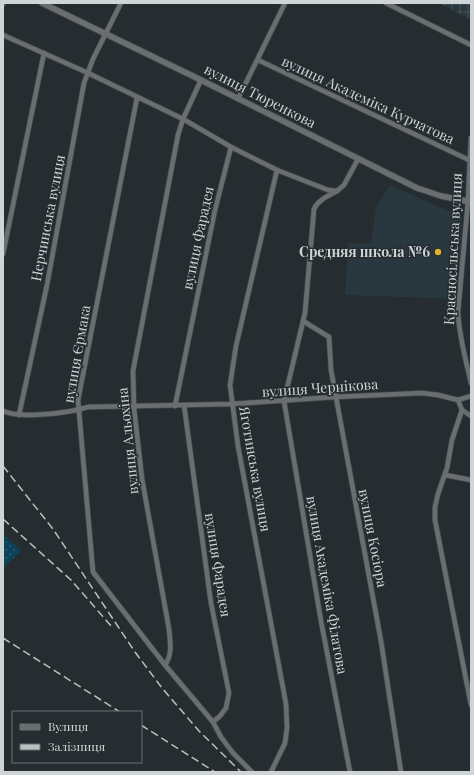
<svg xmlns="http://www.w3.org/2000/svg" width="474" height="775" font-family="'Playfair Display',serif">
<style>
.built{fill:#29373f}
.industrial{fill:url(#industrial-grid)}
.grass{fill:url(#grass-dots)}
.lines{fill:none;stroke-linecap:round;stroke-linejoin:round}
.minor-casing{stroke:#40484b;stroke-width:6}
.tertiary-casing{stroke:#40484b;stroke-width:7}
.minor{stroke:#6b6e71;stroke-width:4.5}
.tertiary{stroke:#6b6e71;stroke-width:5.5}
.rail{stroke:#bbc0c2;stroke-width:1.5;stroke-dasharray:8 4;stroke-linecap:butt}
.poi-dot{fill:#e1af34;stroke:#252d31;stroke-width:1.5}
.labels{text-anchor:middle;stroke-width:3;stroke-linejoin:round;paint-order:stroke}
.street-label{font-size:14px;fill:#cfd4d6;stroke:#252d31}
.poi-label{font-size:14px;font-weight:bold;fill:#cfd4d6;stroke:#252d31;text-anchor:end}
</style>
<defs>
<pattern id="industrial-grid" width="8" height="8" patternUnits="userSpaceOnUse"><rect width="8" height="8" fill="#29373f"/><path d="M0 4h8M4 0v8" fill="none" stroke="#47535a"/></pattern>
<pattern id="grass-dots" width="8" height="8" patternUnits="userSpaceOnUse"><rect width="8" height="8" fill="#0c415a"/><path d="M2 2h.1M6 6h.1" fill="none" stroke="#2e5c71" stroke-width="1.8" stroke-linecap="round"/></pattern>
</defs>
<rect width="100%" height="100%" fill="#252d31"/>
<!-- built -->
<path class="built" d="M390 185 462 217 459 299 345 295 348 243 371 244 376 208Z"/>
<!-- industrial -->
<path class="industrial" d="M439 3H471V20Z"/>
<!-- grass -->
<path class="grass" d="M3 534 21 551 3 568Z"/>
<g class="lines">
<defs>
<g id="minor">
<path d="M386 3 471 45"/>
<path d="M3 4V3"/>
<path d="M3 35 88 73 183 119 231 147 277 170 328 190 337 191 344 185 358 159"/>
<path d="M258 60 469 160"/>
<path d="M137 98 78 400 93 572 165 665 213 722 221 737 233 753 252 772"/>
<path d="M238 99 285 3"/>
<path d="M471 138 468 201 458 312C459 337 466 360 471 383"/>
<path d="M337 191C328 196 318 200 314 209L305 313 284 401 321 621 350 772"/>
<path d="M3 254 44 53"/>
<path d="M303 321 329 337 331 370 381 641 401 772"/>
<path d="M458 400 462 410 452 440 447 468 438 494 435 507V520L471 705"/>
<path d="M184 405 211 603 229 693 226 708 220 716 213 722"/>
<path d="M175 406 215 210 231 147"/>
<path d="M462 410 471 416"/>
<path d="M3 411C20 419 69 413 88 407L232 404 335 397 422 393 438 395 458 400 471 396"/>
<path d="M19 415 47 285 84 83 93 59 121 3"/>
<path d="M445 475 471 480"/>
<path d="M165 665C173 654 170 642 169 629L142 479 134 408 133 371 178 135 183 119 201 80"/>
<path d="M271 772 285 743 287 728 286 704 238 446 230 385 236 346 277 170"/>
</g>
<path id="tertiary" d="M42 3 201 80 417 188 441 196 471 202"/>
</defs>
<!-- minor casing -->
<use href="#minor" class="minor-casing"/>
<!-- tertiary casing -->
<use href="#tertiary" class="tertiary-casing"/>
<!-- minor -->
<use href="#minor" class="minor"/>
<!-- tertiary -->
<use href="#tertiary" class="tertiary"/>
<!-- rail -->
<g class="rail">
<path d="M3 466 53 529 135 652 162 688 199 731 241 772"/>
<path d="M3 519 71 580 112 627"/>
<path d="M3 638 120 712"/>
<path d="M141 725 215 772"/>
</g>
</g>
<!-- markers -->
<circle class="poi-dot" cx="438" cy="252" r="4"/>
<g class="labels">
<!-- street labels -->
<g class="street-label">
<text transform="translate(260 96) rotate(27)" y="5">вулиця Тюренкова</text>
<text transform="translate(368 100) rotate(25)" y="5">вулиця Академіка Курчатова</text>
<text transform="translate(48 218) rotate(-79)" y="5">Нерчинська вулиця</text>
<text transform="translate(198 238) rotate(-78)" y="5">вулиця Фарадея</text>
<text transform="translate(453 249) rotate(-87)" y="5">Красносільська вулиця</text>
<text transform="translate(77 354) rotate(-80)" y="5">вулиця Єрмака</text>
<text transform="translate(320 388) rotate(-4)" y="5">вулиця Чернікова</text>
<text transform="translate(128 441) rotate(-96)" y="5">вулиця Альохіна</text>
<text transform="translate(255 469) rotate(80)" y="5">Яготинська вулиця</text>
<text transform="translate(373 538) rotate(79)" y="5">вулиця Косіора</text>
<text transform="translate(218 565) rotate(81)" y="5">вулиця Фарадея</text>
<text transform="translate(327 585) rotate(80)" y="5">вулиця Академіка Філатова</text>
</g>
<!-- poi labels -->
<g class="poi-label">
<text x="430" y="257">Средняя школа №6</text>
</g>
</g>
<!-- border -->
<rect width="474" height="775" fill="none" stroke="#cfd4d6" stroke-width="8"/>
<!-- legend -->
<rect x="12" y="711" width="130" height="52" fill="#252d31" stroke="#697073"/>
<rect x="20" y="724" width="20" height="6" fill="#6b6e71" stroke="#697073"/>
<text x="48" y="731" font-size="12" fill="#cfd4d6">Вулиця</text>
<rect x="20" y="744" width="20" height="6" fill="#bbc0c2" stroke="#697073"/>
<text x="48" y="751" font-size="12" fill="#cfd4d6">Залізниця</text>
</svg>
